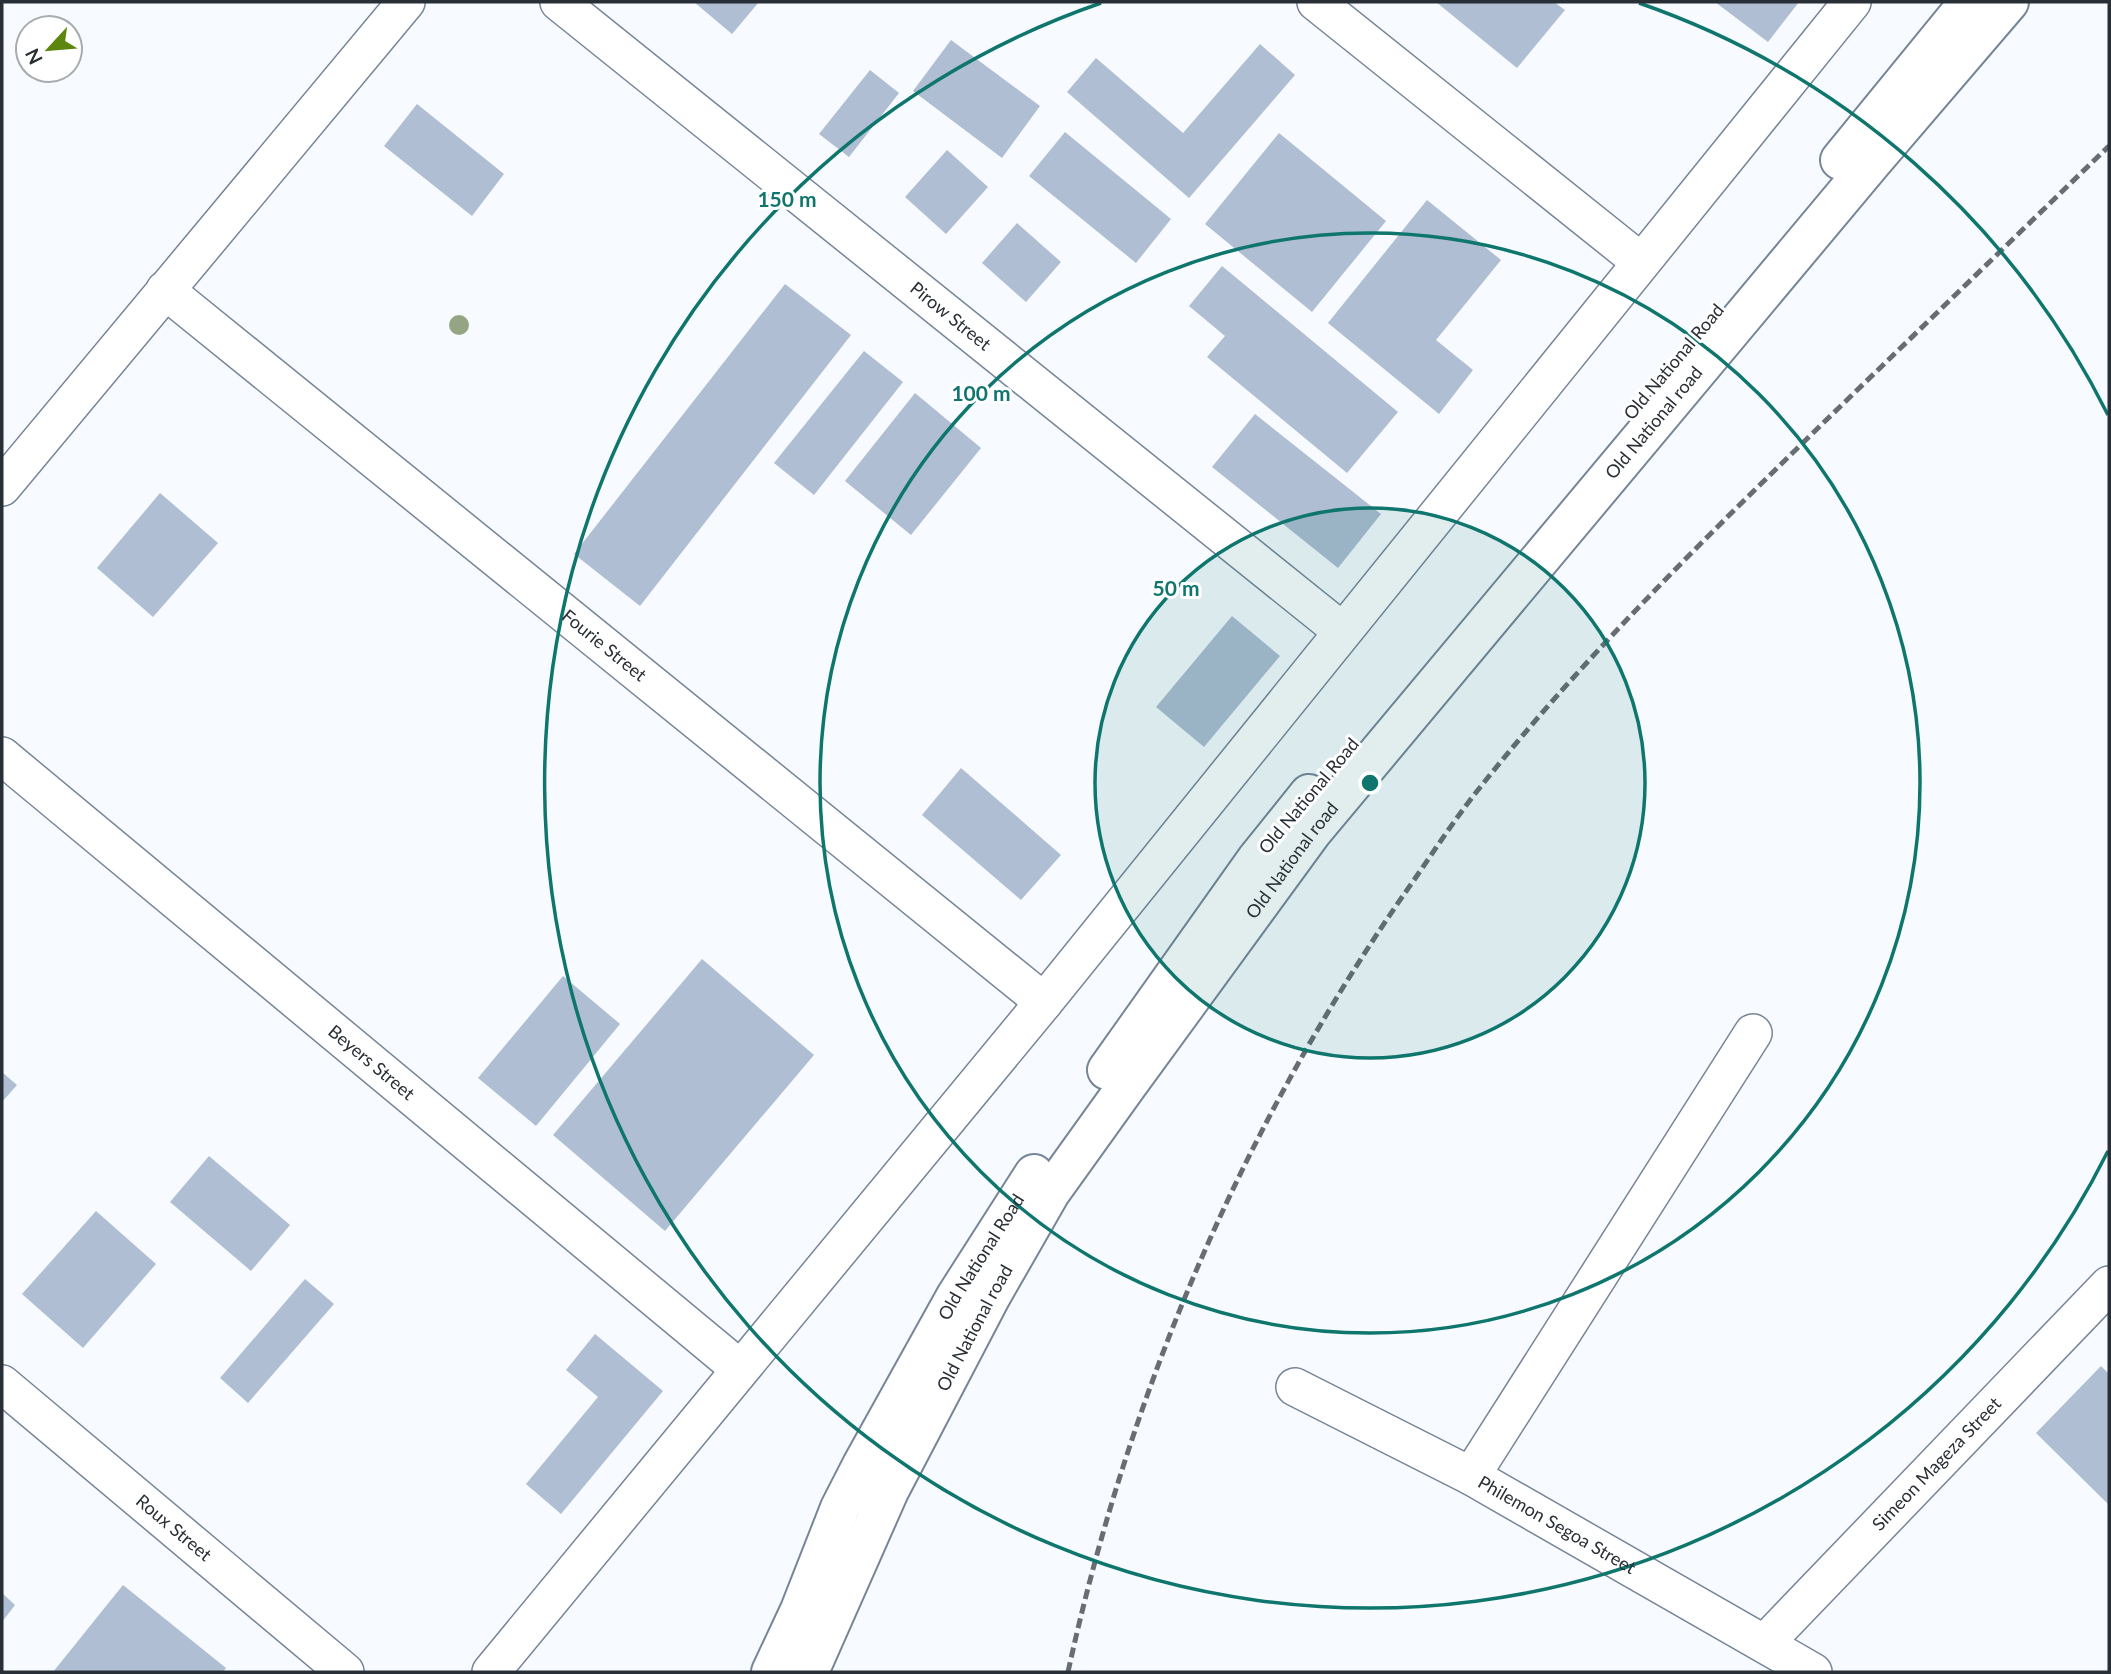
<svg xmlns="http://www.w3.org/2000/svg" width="2111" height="1674" font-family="Lato,sans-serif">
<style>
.building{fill:#afbed2}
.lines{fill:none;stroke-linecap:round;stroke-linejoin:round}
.minor-casing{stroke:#778598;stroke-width:40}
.major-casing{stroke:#778598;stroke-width:42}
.minor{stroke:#fff;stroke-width:37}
.major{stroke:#fff;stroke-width:38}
.rail{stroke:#686d74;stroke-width:5;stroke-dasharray:10 5;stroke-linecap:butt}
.tree{fill:#95a583}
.ring{fill:none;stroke:#0f766e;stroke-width:3.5}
.labels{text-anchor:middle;stroke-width:6;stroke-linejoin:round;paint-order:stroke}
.street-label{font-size:18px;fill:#292f37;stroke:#fff}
.centre{fill:#0f766e;stroke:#fff;stroke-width:3.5}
.ring-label{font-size:21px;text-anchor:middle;font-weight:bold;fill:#0f766e;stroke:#fff;stroke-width:6;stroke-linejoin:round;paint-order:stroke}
</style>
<rect width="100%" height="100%" fill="#f7fbff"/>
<!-- building -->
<g class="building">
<path d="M694 2H759L732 34Z"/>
<path d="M1436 2H1554L1565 10 1517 68Z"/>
<path d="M1715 2H1799L1768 42Z"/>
<path d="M951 40 1040 106 1002 158 913 91Z"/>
<path d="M1260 44 1295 75 1189 198 1067 92 1096 58 1183 133Z"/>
<path d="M870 70 899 93 849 157 819 134Z"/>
<path d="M417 104 504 174 472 216 384 146Z"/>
<path d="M1065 132 1171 219 1136 263 1029 176Z"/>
<path d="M1279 133 1386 221 1312 312 1205 224Z"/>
<path d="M947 150 988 187 946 234 905 197Z"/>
<path d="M1427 200 1501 260 1436 340 1473 370 1439 414 1328 323Z"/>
<path d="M1017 223 1061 262 1026 302 982 263Z"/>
<path d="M1222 266 1398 412 1347 473 1207 357 1225 336 1189 306Z"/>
<path d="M785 284 851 335 640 606 574 554Z"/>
<path d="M864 351 903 382 814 495 774 463Z"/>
<path d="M915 393 981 448 911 535 845 481Z"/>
<path d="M1255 414 1381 514 1338 568 1212 467Z"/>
<path d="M160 493 218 543 153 617 97 568Z"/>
<path d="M1232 616 1280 656 1204 747 1156 707Z"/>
<path d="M961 768 1061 855 1021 900 922 815Z"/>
<path d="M702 959 814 1055 665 1231 553 1135Z"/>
<path d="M563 976 620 1024 536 1126 478 1078Z"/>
<path d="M2 1072 17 1085 2 1102Z"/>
<path d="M209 1156 290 1225 251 1271 170 1202Z"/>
<path d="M96 1211 156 1264 83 1348 22 1294Z"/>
<path d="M305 1279 334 1304 248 1403 220 1378Z"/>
<path d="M595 1334 663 1391 561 1514 526 1484 598 1397 566 1370Z"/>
<path d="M2101 1366 2109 1374V1505L2036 1433Z"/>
<path d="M123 1585 226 1668 223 1672H53Z"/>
<path d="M2 1593 15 1605 2 1622Z"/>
</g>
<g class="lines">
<defs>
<g id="minor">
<path id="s1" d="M559 2 1342 631"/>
<path d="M1316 2 1641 262"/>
<path id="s2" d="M165 290 1044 1002"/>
<path d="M2 487 406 2"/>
<path id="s3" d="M2 756 740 1369"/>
<path id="s4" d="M2 1384 345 1672"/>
<path id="s5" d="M1295 1387 1471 1476 1813 1672"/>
<path d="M1471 1476 1753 1033"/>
<path id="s6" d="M1765 1643 2109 1285"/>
<path d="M491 1672 1044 1002 1852 2"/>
</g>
<g id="major">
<path d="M1840 160 1969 2"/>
<path d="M1107 1070 1256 860 1309 794"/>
<path id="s7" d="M771 1672 800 1610 840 1508 862 1465 956 1296 1034 1174"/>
<path id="s8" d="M809 1672 889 1491 991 1296 1050 1193 1126 1087 1312 832 1872 162 2009 2"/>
</g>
</defs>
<!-- minor casing -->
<use href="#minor" class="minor-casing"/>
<!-- major casing -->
<use href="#major" class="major-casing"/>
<!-- minor -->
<use href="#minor" class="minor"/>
<!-- major -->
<use href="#major" class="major"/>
<!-- rail -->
<path class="rail" d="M1068 1672C1130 1388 1246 1118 1414 880 1434 851 1453 822 1474 795 1578 663 1697 546 1817 429 1914 335 2012 240 2109 146"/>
</g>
<!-- trees -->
<circle class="tree" cx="459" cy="325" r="10"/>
<!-- distance rings -->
<circle cx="1370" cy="783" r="275" fill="#0f766e" fill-opacity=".12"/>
<g class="ring">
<circle cx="1370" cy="783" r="275"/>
<circle cx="1370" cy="783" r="550"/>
<path d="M2108 1151A825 825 0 1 1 1101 3M1639 3A825 825 0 0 1 2108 415"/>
</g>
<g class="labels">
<!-- street labels -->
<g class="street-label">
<text dy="6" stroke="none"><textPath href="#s1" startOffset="502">Pirow Street</textPath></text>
<text transform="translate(1674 362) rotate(-50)" y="6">Old National Road</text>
<text dy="6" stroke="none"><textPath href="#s8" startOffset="1516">Old National road</textPath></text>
<text dy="6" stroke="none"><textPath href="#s2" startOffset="565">Fourie Street</textPath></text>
<text transform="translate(1309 796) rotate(-50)" y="6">Old National Road</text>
<text dy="6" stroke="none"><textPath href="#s8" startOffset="948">Old National road</textPath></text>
<text dy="6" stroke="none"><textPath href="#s3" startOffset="480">Beyers Street</textPath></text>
<text dy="6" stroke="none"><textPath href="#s7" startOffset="466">Old National Road</textPath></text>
<text dy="6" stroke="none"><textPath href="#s8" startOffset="382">Old National road</textPath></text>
<text dy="6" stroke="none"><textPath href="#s6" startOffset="248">Simeon Mageza Street</textPath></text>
<text dy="6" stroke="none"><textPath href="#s5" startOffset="296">Philemon Segoa Street</textPath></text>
<text dy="6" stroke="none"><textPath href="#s4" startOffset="224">Roux Street</textPath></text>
</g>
</g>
<circle cx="1370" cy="783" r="10" class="centre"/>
<g class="ring-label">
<text x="787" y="207">150 m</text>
<text x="981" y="401">100 m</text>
<text x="1176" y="596">50 m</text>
</g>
<!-- border -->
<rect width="2111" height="1674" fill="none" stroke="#292f37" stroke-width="7"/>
<!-- north arrow -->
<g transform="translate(49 49) rotate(244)"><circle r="33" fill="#ffffff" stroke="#a9acaf" stroke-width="2"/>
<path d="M0-5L12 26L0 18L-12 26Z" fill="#5d860f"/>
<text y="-10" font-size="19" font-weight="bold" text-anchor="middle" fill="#292f37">N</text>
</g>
</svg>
